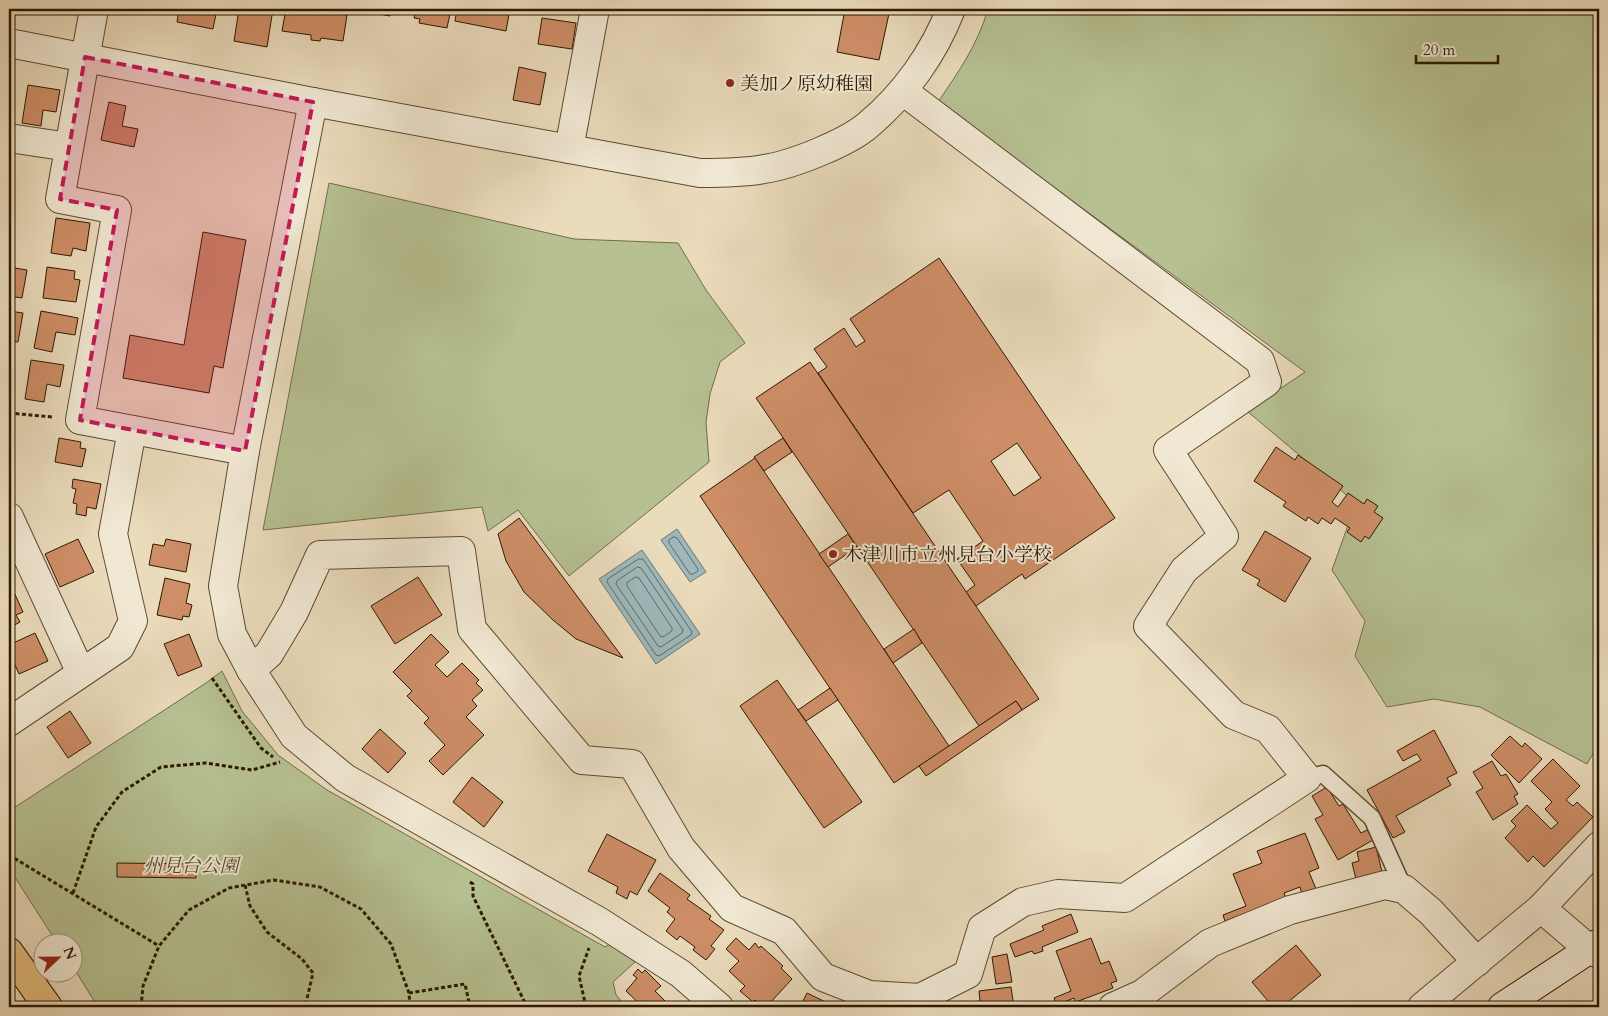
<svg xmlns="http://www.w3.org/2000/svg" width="1608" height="1016" font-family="Cardo,'Noto Serif JP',serif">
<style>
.green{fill:#b6c091;stroke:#716c49}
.water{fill:#9cb8ba;stroke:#6f7870}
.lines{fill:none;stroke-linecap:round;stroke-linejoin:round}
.shore{stroke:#64685e;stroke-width:1}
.building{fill:#ce8e67;stroke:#2c1901;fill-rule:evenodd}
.service-casing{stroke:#5c4a30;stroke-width:19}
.minor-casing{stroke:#5c4a30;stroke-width:30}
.tertiary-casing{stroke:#5c4a30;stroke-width:30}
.secondary-casing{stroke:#2c1901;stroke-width:30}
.primary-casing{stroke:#2c1901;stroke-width:30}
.path{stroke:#2c1901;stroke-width:3;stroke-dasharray:4 2.5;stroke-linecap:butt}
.service{stroke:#f1e8d3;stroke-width:16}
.minor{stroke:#f1e8d3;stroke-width:28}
.tertiary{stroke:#f1e8d3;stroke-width:28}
.secondary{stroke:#f1e8d3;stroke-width:28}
.primary{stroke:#e5be7e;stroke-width:28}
.marked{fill:#c2185b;fill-opacity:0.2;stroke:#c2185b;stroke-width:4;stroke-dasharray:10 6;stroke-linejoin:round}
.poi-dot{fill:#8f2418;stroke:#f1e8d3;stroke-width:2}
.labels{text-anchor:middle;stroke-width:4;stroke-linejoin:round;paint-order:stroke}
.poi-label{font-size:19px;fill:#2c1901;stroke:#f1e8d3;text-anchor:start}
.park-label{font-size:19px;font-style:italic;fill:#554b2c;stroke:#f1e8d3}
</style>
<rect width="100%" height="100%" fill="#eadbbb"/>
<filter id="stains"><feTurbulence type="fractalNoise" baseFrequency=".004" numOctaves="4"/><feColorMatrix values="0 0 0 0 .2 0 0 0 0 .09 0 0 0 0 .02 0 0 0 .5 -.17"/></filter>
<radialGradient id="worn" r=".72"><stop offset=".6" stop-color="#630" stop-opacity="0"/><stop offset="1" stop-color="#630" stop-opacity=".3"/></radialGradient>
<!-- green -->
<g class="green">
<path d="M988 9H1599V641L1594 647 1599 655V743L1587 764 1480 707 1434 699 1387 707 1355 656 1365 621 1332 570 1356 503 1247 411 1305 372 938 102C959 71 977 46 988 9Z"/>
<path d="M329 183 574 239 678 243 706 290 745 343 720 362 710 394 706 422 709 462 569 576 518 510 488 531 482 507 263 530Z"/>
<path d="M222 671 242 711 278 755 327 790 605 947 611 943 636 961 613 982 616 995 626 1007H98L73 967 72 944 57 943 9 868V811L206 683Z"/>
</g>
<!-- water -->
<g class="water">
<path d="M677 529 706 572 690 582 661 540Z"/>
<path d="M642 550 700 634 656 664 599 579Z"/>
</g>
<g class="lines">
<!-- shore -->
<g class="shore">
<path d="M674 537 677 538 698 569V571L693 574H690L669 543V540Z"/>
<path d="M639 559H643L692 632 691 635 659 656 656 655 607 582 608 579Z"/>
<path d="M638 567 641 568 683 630 682 633 661 647 658 646 616 584 617 581Z"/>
<path d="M636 577 639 578 672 628V631L663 637 660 636 627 586V583Z"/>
</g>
</g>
<!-- building -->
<g class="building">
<path d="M179 9H217L213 29 177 22Z"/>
<path d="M239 9H273L267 47 234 41Z"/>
<path d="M286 9H305L347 15 343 41 321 38 320 41 311 40V35L282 31Z"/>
<path d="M369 9H391L390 16 368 12Z"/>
<path d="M416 9H451L447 28 419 23 420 19 414 18Z"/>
<path d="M457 9H510L506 31 455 21Z"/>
<path d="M845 9H890L879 60 837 52Z"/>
<path d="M542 18 576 23 572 49 538 44Z"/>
<path d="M519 67 546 73 540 105 513 100Z"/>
<path d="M28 85 60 90 56 112 43 110 41 126 22 123Z"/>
<path d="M109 102 126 106 122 126 138 129 134 147 101 140Z"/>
<path d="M56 218 90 223 86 251 73 248 71 256 51 253Z"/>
<path d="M203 232 246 240 223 368 214 366 209 393 123 378 130 335 184 345Z"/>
<path d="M939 258 1115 518 1025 579 1022 574 976 606 966 592 975 585 957 559 983 541 949 490 913 513 818 373 827 367 814 349 844 328 856 347 865 341 850 319ZM1017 443 1041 478 1014 496 991 461Z"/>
<path d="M9 267 27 270 22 298 9 296Z"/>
<path d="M47 267 75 271 74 279 80 280 76 302 43 298Z"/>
<path d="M9 311 23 313 18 342 9 341Z"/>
<path d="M41 311 78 318 75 335 56 332 52 352 34 348Z"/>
<path d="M31 360 64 365 60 387 47 384 44 402 25 399Z"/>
<path d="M810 362 1039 699 1022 710 1016 701 979 726 756 398Z"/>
<path d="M59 438 81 442 80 448 86 449 82 467 55 462Z"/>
<path d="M783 438 792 452 764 471 754 457Z"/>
<path d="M1276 447 1295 460 1298 455 1343 486 1332 502 1338 507 1348 493 1364 504 1367 499 1378 506 1374 512 1383 518 1369 539 1365 536 1361 542 1347 532 1350 528 1335 518 1331 524 1322 518 1318 524 1308 517 1306 521 1283 506 1286 502 1254 481Z"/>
<path d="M755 458 949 746 894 783 700 496Z"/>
<path d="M73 479 101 484 96 509 87 507 86 516 76 514 77 504 73 503 76 489 72 488Z"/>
<path d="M519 518 623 658 576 639 553 620 524 592 506 561 498 534Z"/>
<path d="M1265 531 1311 558 1285 602 1257 585 1260 580 1242 570Z"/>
<path d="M848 534 857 547 828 567 819 554Z"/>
<path d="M78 539 94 572 60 587 45 554Z"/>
<path d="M166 539 191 544 186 572 149 565 153 544 164 546Z"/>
<path d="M418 577 442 615 395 644 371 606Z"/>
<path d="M165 578 190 584 186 603 192 605 189 617 183 616 182 620 157 615Z"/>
<path d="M13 590 23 612 16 615 20 622 9 628V592Z"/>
<path d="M914 629 922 643 893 663 884 649Z"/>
<path d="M35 633 48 661 19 674 9 651V645Z"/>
<path d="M189 634 202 666 178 676 164 644Z"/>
<path d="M431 634 449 652 435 665 447 677 462 663 479 680 476 683 483 690 472 700 477 706 466 717 484 735 443 775 429 761 445 745 424 723 429 718 407 696 412 691 393 672Z"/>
<path d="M777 680 862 802 824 828 740 706Z"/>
<path d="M830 688 838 700 806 721 798 710Z"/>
<path d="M1016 701 1022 710 926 776 919 766Z"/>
<path d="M70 711 91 743 68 758 47 727Z"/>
<path d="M380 729 406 753 388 773 362 749Z"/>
<path d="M1434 730 1457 773 1447 778 1451 785 1396 816 1405 832 1393 838 1367 790 1421 760 1417 754 1403 761 1397 751Z"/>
<path d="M1510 736 1522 747 1525 743 1542 759 1519 783 1491 755Z"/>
<path d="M1553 759 1580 786 1566 800 1573 806 1577 802 1593 817 1544 867 1533 856 1528 862 1505 838 1516 826 1511 821 1527 805 1551 829 1558 823 1545 809 1552 802 1531 781Z"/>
<path d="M1492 761 1501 776 1506 774 1518 794 1514 796 1518 804 1493 820 1476 792 1483 788 1473 772Z"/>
<path d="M472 777 503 802 484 827 453 802Z"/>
<path d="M1327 787 1339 806 1343 804 1361 833 1367 830 1373 840 1338 860 1315 819 1323 815 1312 796Z"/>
<path d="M1305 833 1319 868 1309 872 1316 889 1302 894 1300 887 1284 893 1286 898 1225 921 1223 915 1246 906 1233 874 1262 863 1257 851Z"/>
<path d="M607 834 656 860 637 895 630 891 627 899 616 893 618 887 588 871Z"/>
<path d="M1376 847 1382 872 1356 879 1352 863 1359 861 1357 852Z"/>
<path d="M117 863 196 864V878L117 877Z"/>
<path d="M660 873 690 895 687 899 711 916 709 919 724 930 711 946 715 949 706 960 693 950 695 947 680 936 677 940 666 931 675 919 667 912 670 908 648 891Z"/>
<path d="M1071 914 1078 932 1042 947 1043 951 1034 954 1032 951 1015 957 1010 944 1044 930 1042 926Z"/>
<path d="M736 938 749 950 755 943 759 948 761 946 783 966 781 968 792 979 770 1003 768 1001 763 1007 755 1000 753 1002 740 991 745 986 729 971 739 961 726 949Z"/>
<path d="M1091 938 1101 964 1109 961 1117 981 1111 983 1113 988 1076 1002 1074 998 1057 1005 1054 998 1071 991 1056 951Z"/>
<path d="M1296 945 1321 975 1282 1007H1273L1252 982Z"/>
<path d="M1007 954 1012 982 996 984 992 957Z"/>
<path d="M638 969 642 973 645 970 661 986 655 991 669 1005 667 1007H648L645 1005 643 1007 626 991 637 978 633 975Z"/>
<path d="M1011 987 1014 1007H958L957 1004 980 1001 979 991Z"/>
<path d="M807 993 836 1007H800Z"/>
</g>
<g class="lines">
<defs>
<path id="service" d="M1307 778 1323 774 1372 818 1404 889"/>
<g id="minor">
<path d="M94 9 60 199 117 210 80 420 245 451"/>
<path d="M313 102 245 451 223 586 232 634 251 670 294 736 345 778 600 922 681 974 719 1007"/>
<path d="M9 138 69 147"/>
<path d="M569 149 595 9"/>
<path d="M9 517 81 673"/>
<path d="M251 670 269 654 294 612 320 555 461 551 472 629 582 760 632 764 681 848 732 908 784 931 823 977 869 995 920 998 968 974 982 928 1023 902 1058 894 1125 898 1307 778 1268 729 1234 715 1148 626 1184 570 1224 536 1168 450 1267 382 1260 361 903 91"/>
<path d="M9 722 120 647 133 621 113 534 132 430"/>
<path d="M1541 908 1589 949 1599 954"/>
<path d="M1113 1007 1142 994 1210 943 1290 910 1385 885 1404 889 1431 912 1477 962"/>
<path d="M1422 1007 1541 908 1599 846"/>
</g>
<path id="tertiary" d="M9 43 313 102 700 173C721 173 743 173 764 169 792 165 847 143 868 125 905 94 934 53 951 9"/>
<path id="secondary" d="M1502 1007 1599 943"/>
<path id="primary" d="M9 952 48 1007"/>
</defs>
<!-- service casing -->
<use href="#service" class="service-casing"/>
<!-- minor casing -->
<use href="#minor" class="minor-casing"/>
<!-- tertiary casing -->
<use href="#tertiary" class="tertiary-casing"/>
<!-- secondary casing -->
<use href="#secondary" class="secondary-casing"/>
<!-- primary casing -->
<use href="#primary" class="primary-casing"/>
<!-- path -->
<g class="path">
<path d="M9 413 52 417"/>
<path d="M212 678 261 748 273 757"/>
<path d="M9 855 159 946"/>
<path d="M470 882 473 884V896L527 1007"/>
<path d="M245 885 250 906 267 932 302 959 313 973 305 1007"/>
<path d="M73 893 96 827 122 792 161 767 206 763 252 770 280 762"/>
<path d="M409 993 465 984 470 1007"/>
<path d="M141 1007 143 986 159 946 189 910 229 888 274 880 320 887 361 909 391 944 409 993 410 1007"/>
<path d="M586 1007 579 976 589 948"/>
</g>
<!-- service -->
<use href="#service" class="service"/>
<!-- minor -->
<use href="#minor" class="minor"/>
<!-- tertiary -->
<use href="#tertiary" class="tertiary"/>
<!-- secondary -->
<use href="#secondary" class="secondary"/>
<!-- primary -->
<use href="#primary" class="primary"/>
</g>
<!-- marked area -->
<path class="marked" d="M85 57 313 102 245 451 80 420 117 210 60 199Z"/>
<!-- markers -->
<g class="poi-dot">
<circle cx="730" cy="83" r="5"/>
<circle cx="833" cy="554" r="5"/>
</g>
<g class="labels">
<!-- poi labels -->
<g class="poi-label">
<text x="740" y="90">美加ノ原幼稚園</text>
<text x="843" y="561">木津川市立州見台小学校</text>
</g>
<!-- park labels -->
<g class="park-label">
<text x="191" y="872">州見台公園</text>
</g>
</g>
<!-- margin -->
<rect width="1608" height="1016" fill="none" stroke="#eadbbb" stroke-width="30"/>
<rect x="10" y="10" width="1588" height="996" fill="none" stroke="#2c1901" stroke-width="2.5"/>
<rect x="15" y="15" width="1578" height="986" fill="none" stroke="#2c1901"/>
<!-- north arrow -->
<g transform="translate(58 958) rotate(68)"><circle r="24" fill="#f1e8d3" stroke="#a2957f"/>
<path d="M0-4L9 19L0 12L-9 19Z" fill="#8f2418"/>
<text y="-8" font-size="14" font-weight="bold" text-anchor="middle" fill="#2c1901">N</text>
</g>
<!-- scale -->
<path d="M1416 55v8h82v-8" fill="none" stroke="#2c1901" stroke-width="2.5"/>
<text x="1423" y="55" font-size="15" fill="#2c1901" stroke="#f1e8d3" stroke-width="4" paint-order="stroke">20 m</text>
<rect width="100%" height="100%" filter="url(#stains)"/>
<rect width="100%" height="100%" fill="url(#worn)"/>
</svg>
